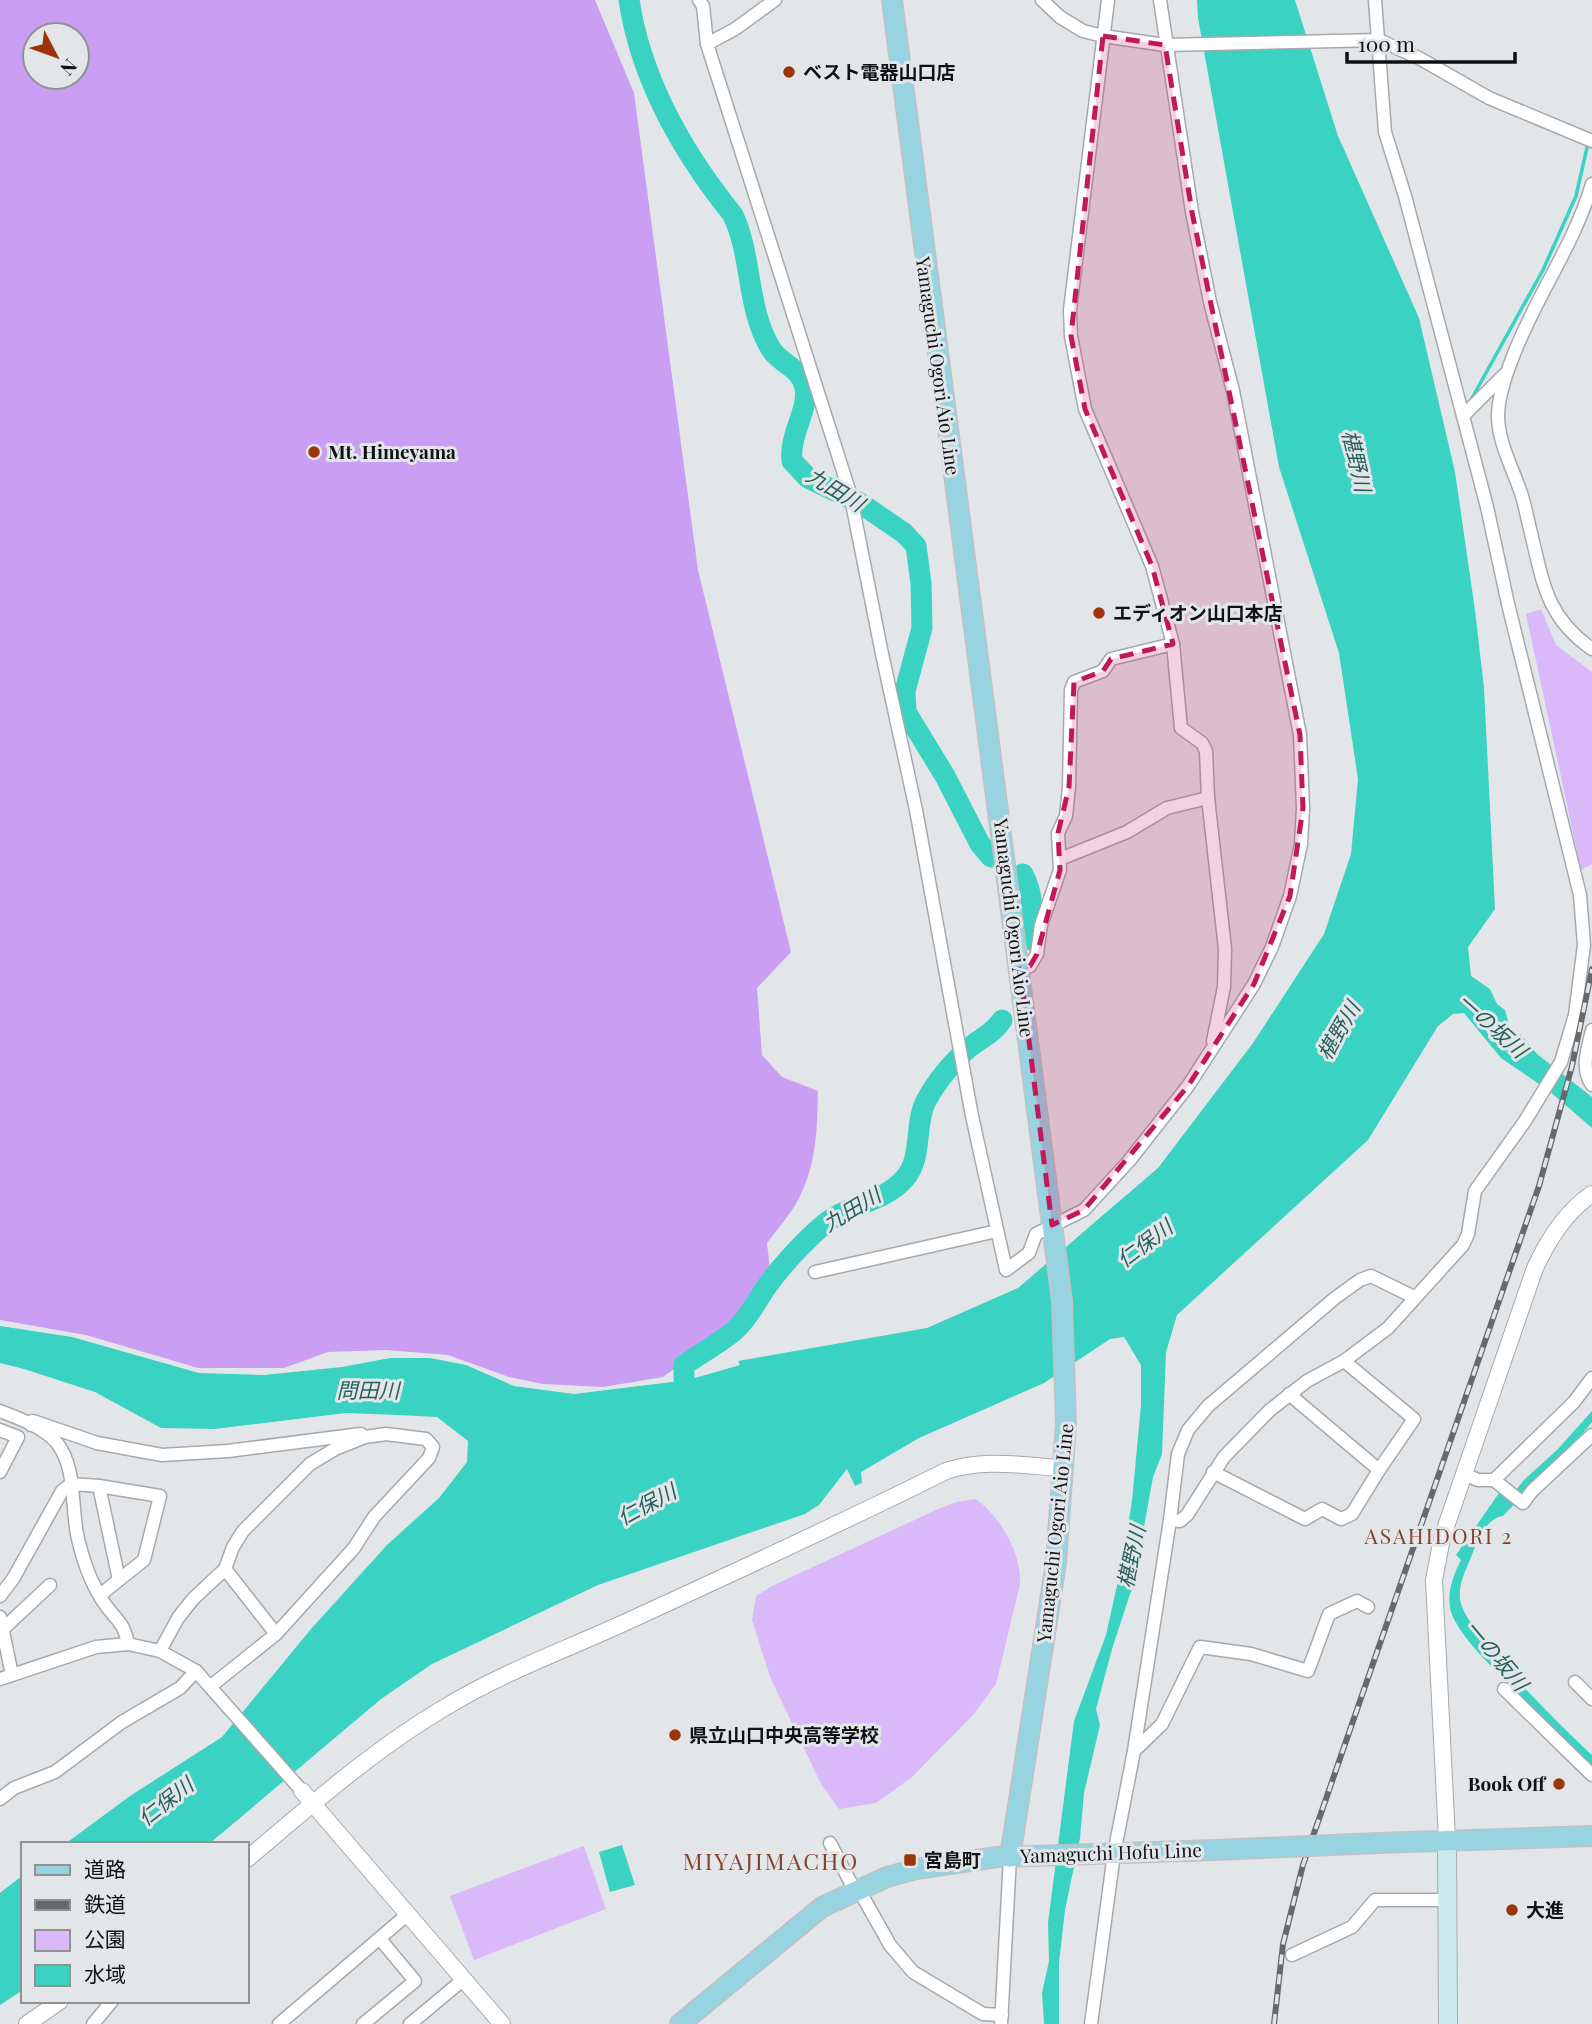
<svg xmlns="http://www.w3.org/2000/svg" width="1592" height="2024" font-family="'Playfair Display','Noto Sans JP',serif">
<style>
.green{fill:#d9b9f9}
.forest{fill:#c99ef3;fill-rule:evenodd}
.water{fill:#3ad2c2}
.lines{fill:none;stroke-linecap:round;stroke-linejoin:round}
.stream{stroke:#3ad2c2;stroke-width:3.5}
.river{stroke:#3ad2c2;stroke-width:21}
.minor-casing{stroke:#a6a9ac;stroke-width:15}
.tertiary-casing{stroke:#a6a9ac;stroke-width:18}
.secondary-casing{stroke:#a6a9ac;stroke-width:20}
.primary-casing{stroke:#c1c1c1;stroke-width:22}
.minor{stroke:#fff;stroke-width:12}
.tertiary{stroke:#fff;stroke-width:16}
.secondary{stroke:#cce9f0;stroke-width:18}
.primary{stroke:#98d3e1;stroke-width:19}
.rail-casing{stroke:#68696b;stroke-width:6}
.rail{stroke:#e3e6e9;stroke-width:3.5;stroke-dasharray:10;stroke-linecap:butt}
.primary-bridge-casing{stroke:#c1c1c1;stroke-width:22;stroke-linecap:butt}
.primary-bridge{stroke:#98d3e1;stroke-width:19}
.marked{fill:#c2185b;fill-opacity:0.2;stroke:#c2185b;stroke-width:5;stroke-dasharray:14 9;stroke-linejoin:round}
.poi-dot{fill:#9c360a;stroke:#e3e6e9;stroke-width:2.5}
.labels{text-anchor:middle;stroke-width:6;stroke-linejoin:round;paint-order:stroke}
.poi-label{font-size:19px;font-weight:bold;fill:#101112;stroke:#e3e6e9;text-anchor:start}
.street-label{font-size:19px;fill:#101112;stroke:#e3e6e9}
.water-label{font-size:21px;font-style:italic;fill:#256058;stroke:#e3e6e9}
.neighbourhood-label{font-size:21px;letter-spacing:2px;fill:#854129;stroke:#e3e6e9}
.quarter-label{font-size:23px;letter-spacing:2px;fill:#854129;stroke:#e3e6e9}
</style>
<rect width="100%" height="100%" fill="#e3e6e9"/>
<!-- green -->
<g class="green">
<path d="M1541 609 1556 645 1592 672V864L1581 870 1526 614Z"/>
<path d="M976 1499C1000 1517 1022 1553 1020 1584L996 1684 973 1715 912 1777 876 1803 839 1809 821 1784 770 1677 752 1620 756 1596 772 1586 936 1510 956 1502Z"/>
<path d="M584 1846 606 1909 474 1960 450 1896Z"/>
</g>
<!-- forest -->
<path class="forest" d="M0 0H595L634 93 698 570 791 952 757 988 762 1055 782 1077 818 1091C817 1128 817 1163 799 1198 791 1214 778 1228 767 1243L770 1269 734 1325 663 1377 603 1387 543 1384 509 1377 448 1355 386 1350 328 1352 284 1368H198L86 1335 0 1320ZM35 35H77V77H35Z"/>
<!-- water -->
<g class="water">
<path d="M1197 0H1295L1338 136 1419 318 1455 472 1475 610 1484 688 1495 909 1468 947 1471 976 1490 989 1497 1004 1505 1010 1511 1033 1515 1036 1520 1034 1537 1054 1592 1097V1128L1548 1090 1501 1058 1464 1013 1453 1014 1438 1026 1368 1140 1177 1315 1166 1352 1162 1454 1153 1477 1134 1582 1112 1649 1096 1709 1100 1725 1084 1793 1080 1838 1065 1910 1059 1963V2024H1044L1042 1993 1049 1961 1048 1923 1074 1721 1106 1635 1120 1572 1132 1501 1141 1405V1365L1124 1337 1110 1339 1044 1383 919 1438 861 1472 862 1483 855 1486 847 1469 819 1505 805 1514 598 1585 432 1664 381 1699 209 1844H65L130 1796 222 1737 311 1629 387 1545 439 1498 467 1462 468 1441 437 1417 398 1415 346 1413 214 1429 161 1428 95 1392 24 1369 0 1363V1326L72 1337 199 1373 264 1375 342 1367 390 1358H430L466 1365 514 1386 574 1394 688 1380 740 1365 738 1361 927 1328 1018 1288 1158 1168 1253 1043 1324 934 1351 854 1358 779 1339 653 1279 467 1198 18Z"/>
<path d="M1592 1411V1422L1583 1433 1503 1516C1486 1519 1479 1538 1473 1552 1468 1566 1458 1583 1460 1599 1463 1631 1565 1730 1592 1755V1769C1561 1741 1533 1711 1505 1680 1488 1663 1459 1635 1451 1612 1446 1595 1453 1575 1461 1560L1456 1555 1499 1493 1511 1496 1524 1480 1558 1449Z"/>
<path d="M622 1845 635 1885 610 1892 599 1852Z"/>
<path d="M23 1875V1990L0 2005V1893Z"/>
</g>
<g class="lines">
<!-- stream -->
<path class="stream" d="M1471 400 1543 270 1576 196 1588 143"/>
<!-- river -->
<g class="river">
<path d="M629 0C641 79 683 153 733 215 753 258 746 308 771 349 780 364 802 368 805 388 809 410 789 434 792 461L808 478 860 503 904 533 916 546 921 583 922 628 905 691 906 712 945 776 980 844 991 857"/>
<path d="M1023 874C1034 894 1033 918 1031 940"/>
<path d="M684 1407V1365C700 1354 718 1344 733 1332 747 1320 755 1304 765 1289 780 1267 806 1239 827 1222 850 1204 885 1202 905 1178 923 1158 914 1124 926 1101 936 1082 953 1061 970 1047 981 1038 994 1033 1002 1020"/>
</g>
<defs>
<g id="minor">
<path d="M699 0 703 6 707 44 850 493 882 654 916 810 972 1116 1006 1270 1029 1253 1036 1234 1084 1210 1129 1161 1188 1086 1254 984 1272 947 1290 896 1301 844 1303 808 1300 735 1233 391 1210 302 1192 212 1160 0"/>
<path d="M1042 0 1060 17 1083 31 1103 36 1165 45 1379 40 1419 58 1489 98 1592 141"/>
<path d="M1108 0 1070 310 1071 336 1085 409 1152 566 1173 644 1181 728 1202 743 1206 751 1208 798 1225 949 1224 987 1213 1041"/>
<path d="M707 44 735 29 775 0"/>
<path d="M1592 184C1574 246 1534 299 1512 359 1505 377 1498 397 1498 416 1498 442 1513 469 1521 493 1525 505 1527 517 1530 529 1543 581 1545 616 1592 649"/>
<path d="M1463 416 1505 374"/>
<path d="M1060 859 1127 832 1167 808 1208 798"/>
<path d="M1020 969 1030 966 1037 954 1041 925 1060 870 1058 833 1066 816 1069 787 1071 690 1074 682 1103 671 1111 659 1173 644"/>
<path d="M1592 1030C1588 1049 1580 1068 1592 1085"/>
<path d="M815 1272 997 1231"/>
<path d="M1289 1394 1379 1470"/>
<path d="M0 1411C18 1418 44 1427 57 1443 78 1470 70 1511 79 1543 84 1563 92 1585 104 1603 116 1620 124 1622 128 1644"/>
<path d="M31 1425 33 1421 97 1443 162 1455 228 1451 361 1434"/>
<path d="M0 1430 18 1437 0 1472"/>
<path d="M1213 1472 1305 1519 1322 1509 1341 1519 1352 1514 1379 1470 1414 1419 1344 1361"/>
<path d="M1464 1474 1478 1480H1494L1523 1503 1532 1491 1592 1435"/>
<path d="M1494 1480 1574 1402 1592 1378"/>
<path d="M99 1486 119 1580"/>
<path d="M1170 1520 1180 1521 1187 1515 1224 1457 1270 1410 1307 1381 1344 1361 1388 1328 1463 1245 1468 1234 1475 1191 1525 1121 1561 1062 1575 1015 1584 945 1580 895 1508 604 1487 507 1405 196 1385 132 1375 0"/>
<path d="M225 1569 276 1634"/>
<path d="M0 1596 13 1579 62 1491 71 1484 99 1486 160 1496 144 1560 100 1595"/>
<path d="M0 1617 12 1675"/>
<path d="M3 1629 50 1585"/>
<path d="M160 1651 178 1618 193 1599 225 1569 233 1547 243 1531 310 1464 335 1449 365 1437 386 1434 426 1439 433 1447 429 1458 374 1517 354 1548 276 1634 211 1686"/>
<path d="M0 1679 96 1647 128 1644 160 1651 196 1671 302 1791"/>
<path d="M1575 1682 1592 1699"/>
<path d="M1504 1689 1592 1775"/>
<path d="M1134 1751 1162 1724 1200 1647 1251 1654 1308 1671 1329 1614 1357 1601 1368 1607"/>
<path d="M0 1799 14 1788 55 1772 122 1722 180 1688 196 1671"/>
<path d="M830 1843 855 1891"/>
<path d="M859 1890 890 1945 913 1972 983 2014 1002 2015"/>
<path d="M1292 1955 1352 1927 1375 1900H1448"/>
<path d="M93 2024 112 2001"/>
<path d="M279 2024 408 1914"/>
<path d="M363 2024 415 1981 380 1939"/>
<path d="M410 2024 464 1979"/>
<path d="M1001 2024 1010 1857"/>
<path d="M1091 2024 1114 1854 1134 1751 1170 1520 1178 1454 1188 1430 1208 1406 1335 1298 1360 1280 1371 1276 1414 1297"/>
</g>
<g id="tertiary">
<path d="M302 1791 502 2024"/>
<path d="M1447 1839 1434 1580 1442 1538 1535 1268C1548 1240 1565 1212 1592 1194"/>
<path d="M247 1859C310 1806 373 1750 444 1708 501 1673 565 1650 626 1622 733 1573 840 1524 946 1471 983 1458 1026 1466 1064 1468"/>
<path d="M27 2024 60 2001"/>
</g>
<path id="secondary" d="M1447 1839 1448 2024"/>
<g id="primary">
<path d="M892 0 1062 1301 1066 1424 1056 1563 1010 1857"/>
<path d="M1378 1843 1592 1836"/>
<path d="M680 2024 822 1907 887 1877 916 1869 997 1857 1216 1850"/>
</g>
</defs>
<!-- minor casing -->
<use href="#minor" class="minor-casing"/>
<!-- tertiary casing -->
<use href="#tertiary" class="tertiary-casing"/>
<!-- secondary casing -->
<use href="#secondary" class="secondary-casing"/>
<!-- primary casing -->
<use href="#primary" class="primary-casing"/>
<!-- minor -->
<use href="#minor" class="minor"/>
<!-- tertiary -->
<use href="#tertiary" class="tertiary"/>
<!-- secondary -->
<use href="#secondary" class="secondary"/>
<!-- primary -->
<use href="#primary" class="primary"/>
<defs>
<path id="rail" d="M1274 2024 1283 1944 1303 1865 1539 1186 1572 1066 1592 969"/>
</defs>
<!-- rail casing -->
<use href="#rail" class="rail-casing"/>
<!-- rail -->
<use href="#rail" class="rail"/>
<defs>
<path id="primary-bridge" d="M1216 1850 1378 1843"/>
</defs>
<!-- primary-bridge casing -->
<use href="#primary-bridge" class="primary-bridge-casing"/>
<!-- primary-bridge -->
<use href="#primary-bridge" class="primary-bridge"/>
</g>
<!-- marked area -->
<path class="marked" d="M1103 36 1165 45 1192 212 1300 735 1303 808 1290 896 1254 984 1188 1086 1084 1210 1052 1225 1020 969 1030 966 1037 954 1060 870 1058 833 1069 787 1074 682 1103 671 1111 659 1173 644 1152 566 1085 409 1071 336Z"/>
<!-- markers -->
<g class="poi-dot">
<circle cx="789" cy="72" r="7"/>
<circle cx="314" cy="452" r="7"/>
<circle cx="1099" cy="613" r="7"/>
<circle cx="675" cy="1735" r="7"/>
<circle cx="1559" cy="1784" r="7"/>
<rect x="903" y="1853" width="14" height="14" rx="3.5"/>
<circle cx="1512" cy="1910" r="7"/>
</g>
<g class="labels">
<!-- poi labels -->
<g class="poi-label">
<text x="803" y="79">ベスト電器山口店</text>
<text x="328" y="459">Mt. Himeyama</text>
<text x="1113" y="620">エディオン山口本店</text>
<text x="689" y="1742">県立山口中央高等学校</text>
<text x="1545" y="1791" text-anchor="end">Book Off</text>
<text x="924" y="1867">宮島町</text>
<text x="1526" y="1917">大進</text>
</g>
<!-- street labels -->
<g class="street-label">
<text transform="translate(938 366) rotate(82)" y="7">Yamaguchi Ogori Aio Line</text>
<text transform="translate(1014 928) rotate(83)" y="7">Yamaguchi Ogori Aio Line</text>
<text transform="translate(1055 1533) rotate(-84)" y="7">Yamaguchi Ogori Aio Line</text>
<text transform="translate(1111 1853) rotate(-2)" y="7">Yamaguchi Hofu Line</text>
</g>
<!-- water labels -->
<g class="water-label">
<text transform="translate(1356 461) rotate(77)" y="7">椹野川</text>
<text transform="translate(835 490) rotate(31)" y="7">九田川</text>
<text transform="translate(1492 1026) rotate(42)" y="7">一の坂川</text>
<text transform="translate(1339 1031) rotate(-60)" y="7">椹野川</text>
<text transform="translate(852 1210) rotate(-31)" y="7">九田川</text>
<text transform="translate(1145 1244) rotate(-37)" y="7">仁保川</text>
<text x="368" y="1398">問田川</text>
<text transform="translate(647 1505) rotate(-28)" y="7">仁保川</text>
<text transform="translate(1132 1557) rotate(-78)" y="7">椹野川</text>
<text transform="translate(1496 1656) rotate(50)" y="7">一の坂川</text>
<text transform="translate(166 1802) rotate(-38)" y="7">仁保川</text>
</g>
<!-- neighbourhood labels -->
<g class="neighbourhood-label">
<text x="1439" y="1544">ASAHIDORI 2</text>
</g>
<!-- quarter labels -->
<g class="quarter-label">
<text x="771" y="1870">MIYAJIMACHO</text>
</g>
</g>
<!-- legend -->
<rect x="21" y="1842" width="228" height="161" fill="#e3e6e9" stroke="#8f9193" stroke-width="2"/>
<rect x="35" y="1865" width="35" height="10" fill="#98d3e1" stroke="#8f9193" stroke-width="2"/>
<text x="84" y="1877" font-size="21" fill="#101112">道路</text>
<rect x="35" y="1900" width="35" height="10" fill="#68696b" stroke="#8f9193" stroke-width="2"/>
<text x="84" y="1912" font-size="21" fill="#101112">鉄道</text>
<rect x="35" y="1930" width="35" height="21" fill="#d9b9f9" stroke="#8f9193" stroke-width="2"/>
<text x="84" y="1947" font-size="21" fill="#101112">公園</text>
<rect x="35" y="1965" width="35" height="21" fill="#3ad2c2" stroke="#8f9193" stroke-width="2"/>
<text x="84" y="1982" font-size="21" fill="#101112">水域</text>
<!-- north arrow -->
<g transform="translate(56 56) rotate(131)"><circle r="33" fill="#e3e6e9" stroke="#8f9193" stroke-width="2"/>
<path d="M0-5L12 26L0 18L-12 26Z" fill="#9c360a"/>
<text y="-10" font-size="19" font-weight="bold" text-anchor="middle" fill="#101112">N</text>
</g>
<!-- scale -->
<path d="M1347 52v10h168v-10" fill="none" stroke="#101112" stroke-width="3.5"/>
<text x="1358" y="52" font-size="21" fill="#101112" stroke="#e3e6e9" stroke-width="5" paint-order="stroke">100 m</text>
</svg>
